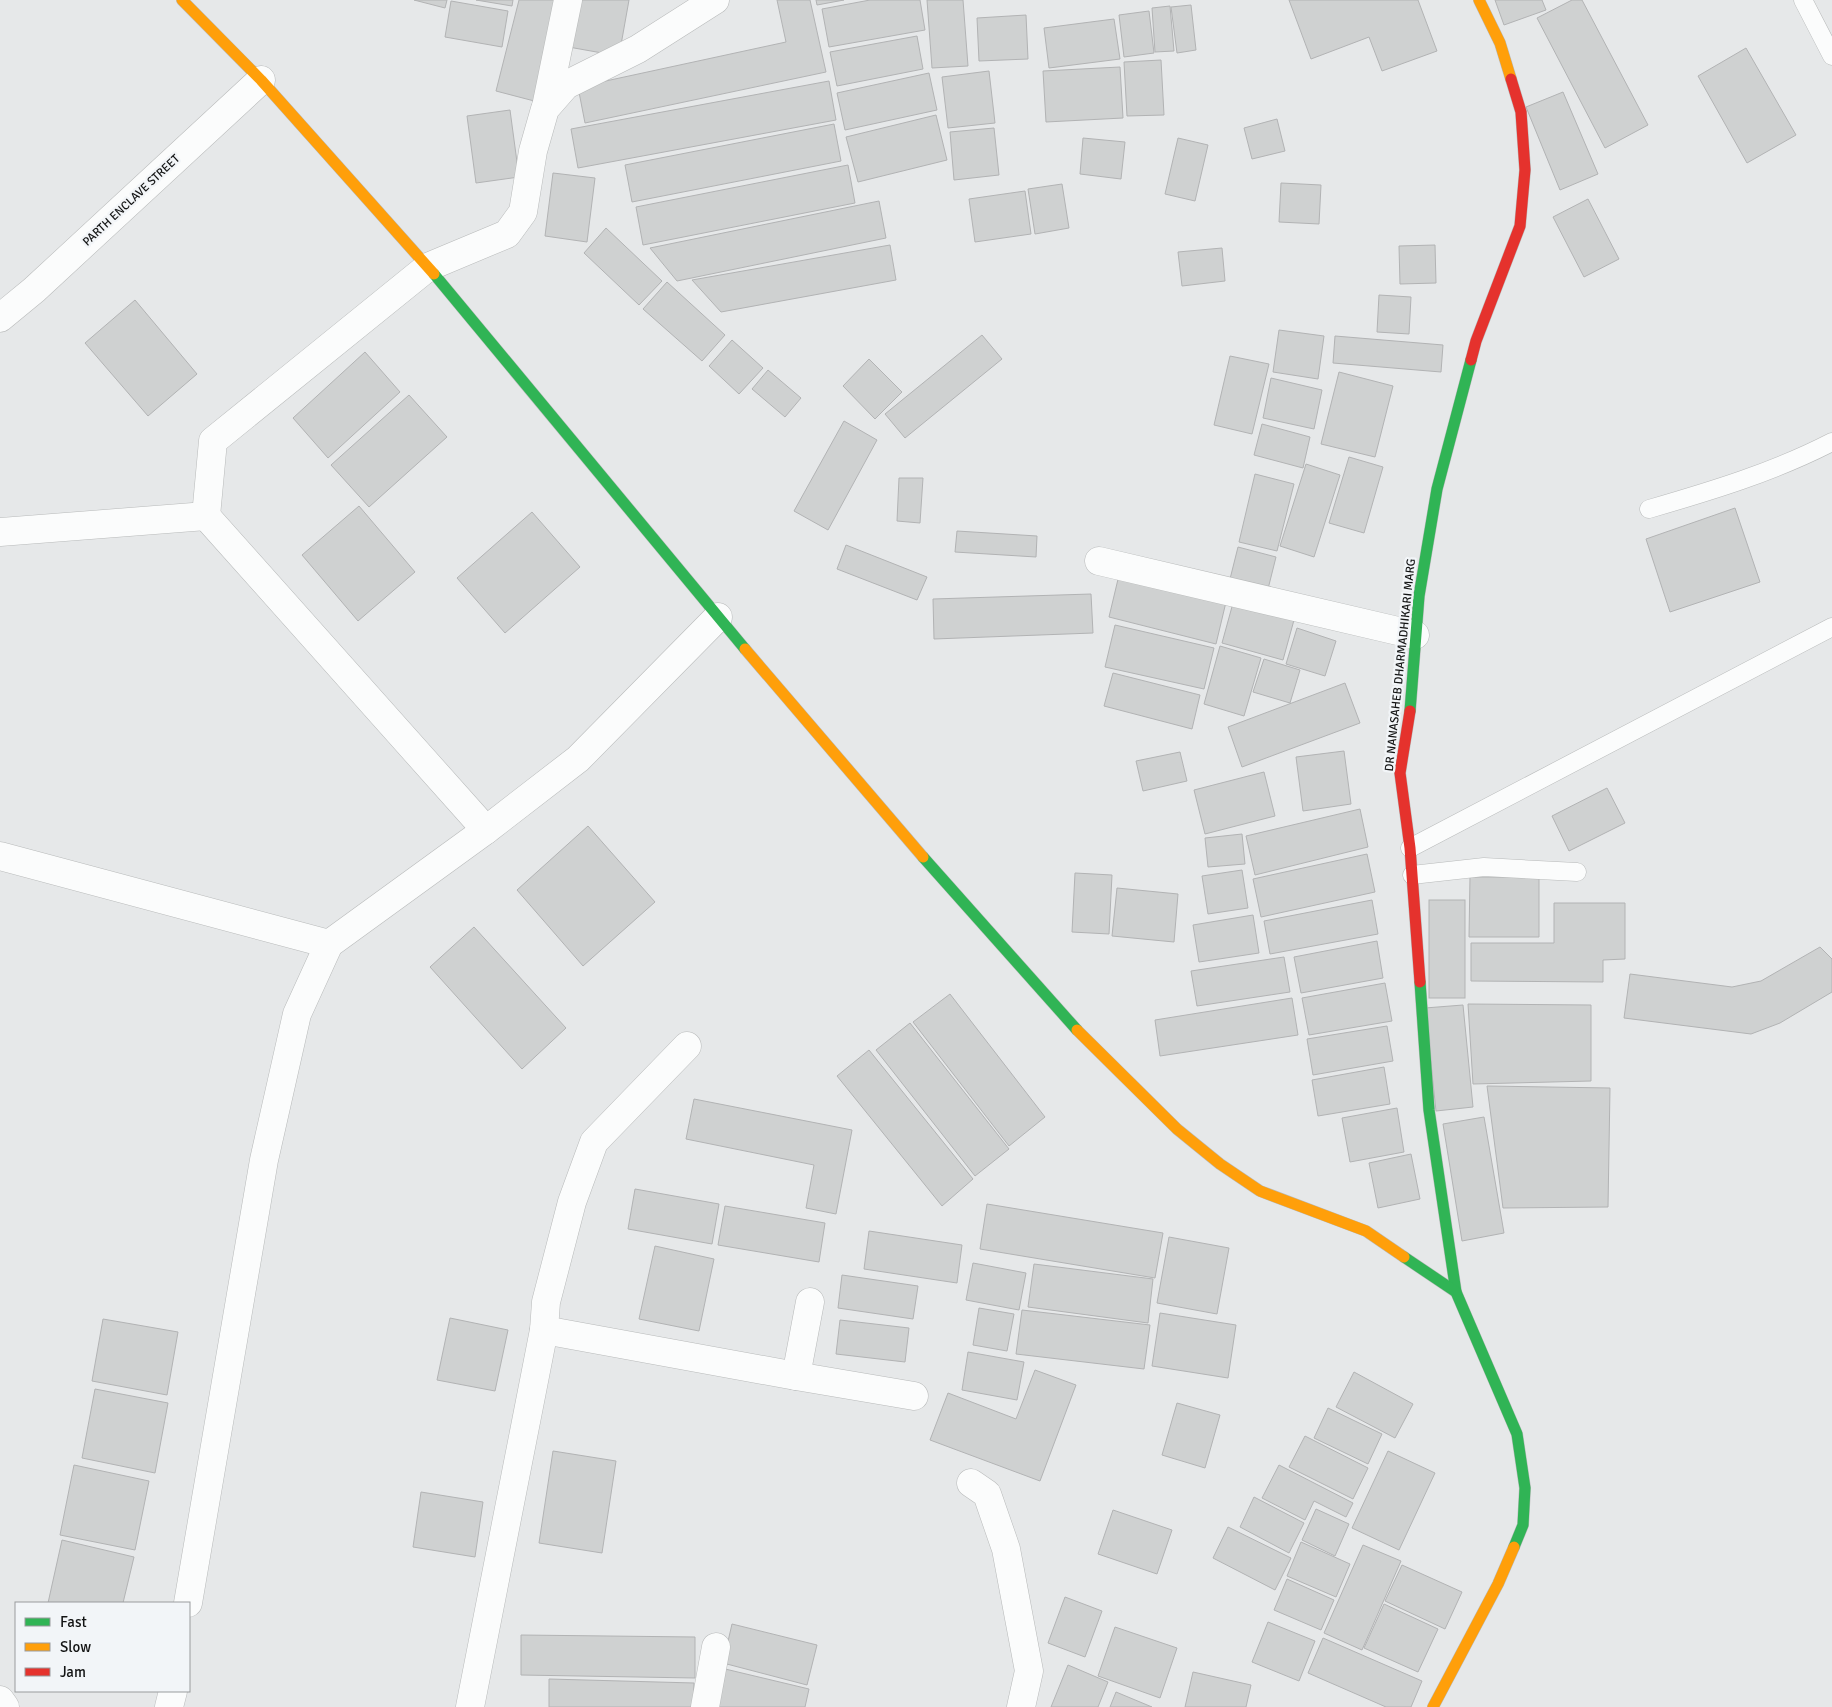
<svg xmlns="http://www.w3.org/2000/svg" width="1832" height="1707" font-family="Signika,sans-serif">
<style>
.building{fill:#cfd1d1;stroke:#b2b3b4}
.lines{fill:none;stroke-linecap:round;stroke-linejoin:round}
.lane-casing{stroke:#b8baba;stroke-width:19}
.street-casing{stroke:#b8baba;stroke-width:29}
.fast-casing{stroke:#b8baba;stroke-width:12}
.slow-casing{stroke:#b8baba;stroke-width:12}
.jam-casing{stroke:#b8baba;stroke-width:12}
.lane{stroke:#fbfcfc;stroke-width:18}
.street{stroke:#fbfcfc;stroke-width:28}
.fast{stroke:#30b455;stroke-width:11}
.slow{stroke:#ff9f0a;stroke-width:11}
.jam{stroke:#e5322d;stroke-width:11}
.labels{text-anchor:middle;stroke-width:4.5;stroke-linejoin:round;paint-order:stroke}
.street-label{font-size:12px;fill:#131414;stroke:#f2f5f8}
</style>
<rect width="100%" height="100%" fill="#e6e8e9"/>
<!-- building -->
<g class="building">
<path d="M414 0H447L445 8Z"/>
<path d="M476 0H513L512 6Z"/>
<path d="M519 0H564L538 102 496 91Z"/>
<path d="M571 0H629L619 56 563 46Z"/>
<path d="M777 0H810L826 72 585 123 578 87 786 42Z"/>
<path d="M816 0H844L817 5Z"/>
<path d="M870 0H920L925 30 829 47 822 9Z"/>
<path d="M927 0H963L968 66 932 68Z"/>
<path d="M1289 0H1418L1437 51 1382 71 1369 37 1311 59Z"/>
<path d="M1495 0H1542L1546 10 1504 25Z"/>
<path d="M1572 0H1582L1648 125 1605 148 1537 18Z"/>
<path d="M451 1 508 11 502 47 445 37Z"/>
<path d="M1191 5 1196 50 1177 53 1171 7Z"/>
<path d="M1170 6 1174 51 1155 52 1152 8Z"/>
<path d="M1149 11 1154 53 1124 57 1119 15Z"/>
<path d="M1026 15 1028 59 979 61 977 18Z"/>
<path d="M1114 19 1120 59 1049 68 1044 28Z"/>
<path d="M917 36 923 69 837 86 830 52Z"/>
<path d="M1746 48 1796 135 1747 163 1698 76Z"/>
<path d="M1161 60 1164 115 1127 116 1124 62Z"/>
<path d="M1120 67 1123 118 1046 122 1043 71Z"/>
<path d="M989 71 995 123 948 128 942 77Z"/>
<path d="M929 73 937 110 845 130 837 93Z"/>
<path d="M829 81 836 120 578 168 571 129Z"/>
<path d="M1563 92 1598 174 1560 190 1526 107Z"/>
<path d="M510 110 519 177 476 183 467 116Z"/>
<path d="M936 115 947 160 858 182 846 137Z"/>
<path d="M1277 119 1285 151 1252 159 1244 128Z"/>
<path d="M834 124 841 161 632 202 625 165Z"/>
<path d="M994 128 999 175 954 180 950 132Z"/>
<path d="M1083 138 1125 142 1121 179 1080 174Z"/>
<path d="M1178 138 1208 145 1195 201 1165 194Z"/>
<path d="M848 165 855 203 643 245 636 207Z"/>
<path d="M553 173 595 178 587 242 545 236Z"/>
<path d="M1281 183 1321 185 1319 224 1279 222Z"/>
<path d="M1062 184 1069 228 1035 234 1028 189Z"/>
<path d="M1025 191 1031 234 975 242 969 199Z"/>
<path d="M1588 199 1619 259 1584 277 1553 217Z"/>
<path d="M879 201 886 238 677 281 650 248Z"/>
<path d="M606 228 662 281 639 305 584 253Z"/>
<path d="M890 245 896 280 721 312 692 280Z"/>
<path d="M1435 245 1436 283 1400 284 1399 246Z"/>
<path d="M1222 248 1225 281 1182 286 1178 252Z"/>
<path d="M667 282 725 335 702 361 643 309Z"/>
<path d="M1379 295 1411 297 1409 334 1377 332Z"/>
<path d="M135 300 197 374 148 416 85 343Z"/>
<path d="M1279 330 1324 336 1318 379 1273 372Z"/>
<path d="M982 335 1002 359 905 438 885 414Z"/>
<path d="M1335 336 1443 345 1441 372 1333 363Z"/>
<path d="M732 340 763 368 739 394 709 366Z"/>
<path d="M365 352 400 392 328 458 293 418Z"/>
<path d="M1230 356 1269 364 1252 434 1214 425Z"/>
<path d="M869 359 902 392 875 419 843 386Z"/>
<path d="M768 370 801 398 785 417 752 389Z"/>
<path d="M1339 372 1393 386 1375 457 1321 444Z"/>
<path d="M1271 378 1322 390 1314 429 1263 418Z"/>
<path d="M409 395 447 437 369 507 331 465Z"/>
<path d="M844 421 877 440 828 530 794 511Z"/>
<path d="M1262 424 1310 437 1303 468 1254 455Z"/>
<path d="M1349 457 1383 467 1364 533 1329 523Z"/>
<path d="M1306 464 1340 475 1314 557 1280 546Z"/>
<path d="M1255 474 1294 484 1277 551 1239 542Z"/>
<path d="M899 478H923L920 523 897 521Z"/>
<path d="M359 506 415 572 358 621 302 555Z"/>
<path d="M1735 508 1760 582 1670 612 1646 539Z"/>
<path d="M532 512 580 567 505 633 457 578Z"/>
<path d="M957 531 1037 536 1036 557 955 552Z"/>
<path d="M846 545 927 577 917 600 837 569Z"/>
<path d="M1238 547 1276 557 1268 589 1230 579Z"/>
<path d="M1119 575 1226 602 1216 644 1109 617Z"/>
<path d="M1091 594 1093 633 934 639 933 599Z"/>
<path d="M1233 603 1294 620 1283 660 1222 643Z"/>
<path d="M1115 625 1214 648 1204 689 1105 667Z"/>
<path d="M1297 628 1336 641 1325 676 1286 664Z"/>
<path d="M1220 646 1261 658 1244 716 1204 704Z"/>
<path d="M1264 659 1300 670 1290 703 1253 692Z"/>
<path d="M1113 673 1200 695 1192 729 1104 706Z"/>
<path d="M1345 683 1360 723 1242 767 1228 727Z"/>
<path d="M1344 751 1351 804 1303 811 1296 757Z"/>
<path d="M1180 752 1187 781 1143 791 1136 761Z"/>
<path d="M1264 772 1275 816 1205 834 1194 790Z"/>
<path d="M1607 788 1625 823 1569 851 1552 816Z"/>
<path d="M1360 809 1368 847 1255 875 1246 836Z"/>
<path d="M588 826 655 902 583 966 517 890Z"/>
<path d="M1242 834 1245 864 1208 867 1205 838Z"/>
<path d="M1367 854 1375 892 1261 917 1253 879Z"/>
<path d="M1242 870 1248 908 1208 914 1202 876Z"/>
<path d="M1075 873 1112 875 1109 934 1072 932Z"/>
<path d="M1470 877H1539V937H1469Z"/>
<path d="M1117 888 1178 894 1174 942 1112 936Z"/>
<path d="M1372 900 1378 934 1270 954 1264 921Z"/>
<rect x="1429" y="900" width="36" height="98"/>
<path d="M1554 903H1625V959L1603 960V982L1471 981V943H1554Z"/>
<path d="M1253 915 1259 953 1199 962 1193 925Z"/>
<path d="M474 927 566 1028 522 1069 430 967Z"/>
<path d="M1377 941 1383 978 1301 993 1294 957Z"/>
<path d="M1820 947 1832 959V992L1780 1023 1751 1034 1624 1018 1630 974 1732 987 1761 981Z"/>
<path d="M1284 957 1290 992 1197 1006 1191 971Z"/>
<path d="M1385 983 1392 1021 1309 1035 1302 998Z"/>
<path d="M950 994 1045 1117 1009 1146 913 1022Z"/>
<path d="M1292 998 1298 1035 1160 1056 1155 1020Z"/>
<path d="M1468 1004 1591 1005V1081L1473 1084Z"/>
<path d="M1463 1005 1473 1107 1436 1111 1425 1008Z"/>
<path d="M910 1023 1009 1149 975 1176 876 1050Z"/>
<path d="M1387 1026 1393 1061 1313 1075 1307 1039Z"/>
<path d="M869 1050 973 1179 942 1206 837 1076Z"/>
<path d="M1384 1067 1390 1104 1318 1116 1312 1080Z"/>
<path d="M1487 1086 1610 1088 1608 1207 1503 1208Z"/>
<path d="M694 1099 852 1130 836 1214 806 1208 814 1165 686 1139Z"/>
<path d="M1397 1108 1404 1152 1350 1162 1342 1118Z"/>
<path d="M1484 1117 1504 1233 1462 1241 1443 1124Z"/>
<path d="M1411 1154 1420 1199 1378 1208 1369 1163Z"/>
<path d="M635 1189 719 1204 712 1244 628 1229Z"/>
<path d="M987 1204 1163 1233 1155 1278 980 1249Z"/>
<path d="M725 1206 825 1223 819 1262 718 1245Z"/>
<path d="M869 1231 962 1245 957 1283 864 1269Z"/>
<path d="M1169 1237 1229 1248 1217 1314 1157 1303Z"/>
<path d="M655 1246 714 1259 699 1331 639 1319Z"/>
<path d="M973 1263 1026 1273 1019 1310 966 1300Z"/>
<path d="M1034 1264 1153 1279 1148 1323 1028 1307Z"/>
<path d="M842 1275 918 1286 913 1319 838 1308Z"/>
<path d="M979 1308 1014 1314 1007 1351 973 1345Z"/>
<path d="M1022 1310 1150 1325 1144 1369 1016 1354Z"/>
<path d="M1160 1313 1236 1325 1228 1378 1152 1366Z"/>
<path d="M450 1318 508 1330 495 1391 437 1380Z"/>
<path d="M103 1319 178 1332 167 1395 92 1381Z"/>
<path d="M840 1320 909 1328 905 1362 836 1354Z"/>
<path d="M968 1352 1024 1362 1017 1400 962 1390Z"/>
<path d="M1035 1370 1076 1385 1040 1481 930 1440 948 1393 1016 1419Z"/>
<path d="M1354 1372 1413 1404 1395 1438 1336 1407Z"/>
<path d="M95 1389 168 1403 155 1473 82 1458Z"/>
<path d="M1177 1403 1220 1415 1205 1468 1162 1455Z"/>
<path d="M1328 1408 1382 1434 1368 1464 1314 1438Z"/>
<path d="M1305 1436 1368 1468 1353 1499 1289 1467Z"/>
<path d="M553 1451 616 1461 602 1553 539 1543Z"/>
<path d="M1388 1451 1435 1473 1399 1550 1352 1528Z"/>
<path d="M74 1465 149 1481 135 1550 60 1535Z"/>
<path d="M1279 1465 1353 1503 1346 1517 1314 1501 1305 1520 1262 1498Z"/>
<path d="M421 1492 483 1502 475 1557 413 1547Z"/>
<path d="M1254 1497 1304 1523 1289 1553 1240 1527Z"/>
<path d="M1316 1509 1349 1524 1335 1556 1302 1540Z"/>
<path d="M1113 1510 1172 1530 1157 1574 1098 1554Z"/>
<path d="M1228 1527 1291 1558 1275 1590 1213 1558Z"/>
<path d="M62 1540 134 1557 123 1603H48Z"/>
<path d="M1301 1542 1350 1564 1336 1597 1287 1576Z"/>
<path d="M1363 1545 1401 1561 1362 1650 1324 1633Z"/>
<path d="M1402 1565 1462 1592 1445 1629 1385 1601Z"/>
<path d="M1287 1579 1334 1600 1321 1630 1274 1610Z"/>
<path d="M1065 1597 1102 1611 1085 1657 1048 1643Z"/>
<path d="M1384 1604 1438 1629 1418 1672 1364 1648Z"/>
<path d="M1268 1622 1315 1641 1299 1681 1252 1662Z"/>
<path d="M732 1624 817 1645 807 1685 723 1663Z"/>
<path d="M1115 1627 1177 1648 1160 1698 1098 1676Z"/>
<path d="M521 1635 695 1637V1678L521 1675Z"/>
<path d="M1323 1638 1422 1681 1411 1707H1386L1308 1673Z"/>
<path d="M1068 1665 1108 1682 1098 1707H1051Z"/>
<path d="M721 1668 809 1689 805 1707H711Z"/>
<path d="M1193 1672 1251 1685 1246 1707H1185Z"/>
<path d="M549 1679 694 1683 693 1707H549Z"/>
<path d="M1116 1692 1152 1707H1110Z"/>
</g>
<g class="lines">
<defs>
<g id="lane">
<path d="M1803 0 1832 56"/>
<path d="M1649 509C1711 491 1774 472 1832 442"/>
<path d="M1410 848 1832 627"/>
<path d="M1412 875 1484 867 1577 872"/>
</g>
<g id="street">
<path d="M546 107 568 0"/>
<path d="M0 318 34 290 261 80"/>
<path d="M206 516 486 830"/>
<path d="M0 532 206 516 213 441 428 267 507 234 523 212 533 151 545 109 566 85 638 49 715 0"/>
<path d="M1099 561 1415 635"/>
<path d="M0 856 329 944"/>
<path d="M544 1330 796 1376 810 1302"/>
<path d="M796 1376 914 1396"/>
<path d="M971 1483 987 1494 1006 1549 1029 1671 1021 1707"/>
<path d="M188 1603 264 1160 297 1014 329 944 486 830 578 759 718 617"/>
<path d="M0 1700 5 1707"/>
<path d="M169 1707 173 1691"/>
<path d="M470 1707 544 1330 546 1302 572 1202 594 1142 687 1046"/>
<path d="M705 1707 716 1647"/>
</g>
<g id="fast">
<path d="M434 274 745 649"/>
<path d="M1410 711 1419 596 1437 489 1471 360"/>
<path d="M923 857 1077 1030"/>
<path d="M1420 982 1429 1110 1456 1292"/>
<path d="M1404 1257 1456 1292 1517 1434 1525 1488 1523 1525 1514 1547"/>
</g>
<g id="slow">
<path d="M182 0 261 80 434 274"/>
<path d="M1479 0 1500 43 1511 79"/>
<path d="M745 649 923 857"/>
<path d="M1077 1030 1177 1129 1220 1164 1260 1191 1366 1231 1404 1257"/>
<path d="M1433 1707 1498 1584 1514 1547"/>
</g>
<g id="jam">
<path d="M1471 360 1476 341 1520 226 1525 170 1521 112 1511 79"/>
<path d="M1410 711 1400 773 1410 848 1420 982"/>
</g>
</defs>
<!-- lane casing -->
<use href="#lane" class="lane-casing"/>
<!-- street casing -->
<use href="#street" class="street-casing"/>
<!-- fast casing -->
<use href="#fast" class="fast-casing"/>
<!-- slow casing -->
<use href="#slow" class="slow-casing"/>
<!-- jam casing -->
<use href="#jam" class="jam-casing"/>
<!-- lane -->
<use href="#lane" class="lane"/>
<!-- street -->
<use href="#street" class="street"/>
<!-- fast -->
<use href="#fast" class="fast"/>
<!-- slow -->
<use href="#slow" class="slow"/>
<!-- jam -->
<use href="#jam" class="jam"/>
</g>
<g class="labels">
<!-- street labels -->
<g class="street-label">
<text transform="translate(131 200) rotate(-43)" y="4">PARTH ENCLAVE STREET</text>
<text transform="translate(1400 665) rotate(-84)" y="4">DR NANASAHEB DHARMADHIKARI MARG</text>
</g>
</g>
<!-- legend -->
<rect x="15" y="1602" width="175" height="90" fill="#f2f5f8" stroke="#999b9d"/>
<rect x="25" y="1618" width="25" height="8" fill="#30b455" stroke="#999b9d"/>
<text x="60" y="1627" font-size="15" fill="#131414">Fast</text>
<rect x="25" y="1643" width="25" height="8" fill="#ff9f0a" stroke="#999b9d"/>
<text x="60" y="1652" font-size="15" fill="#131414">Slow</text>
<rect x="25" y="1668" width="25" height="8" fill="#e5322d" stroke="#999b9d"/>
<text x="60" y="1677" font-size="15" fill="#131414">Jam</text>
</svg>
